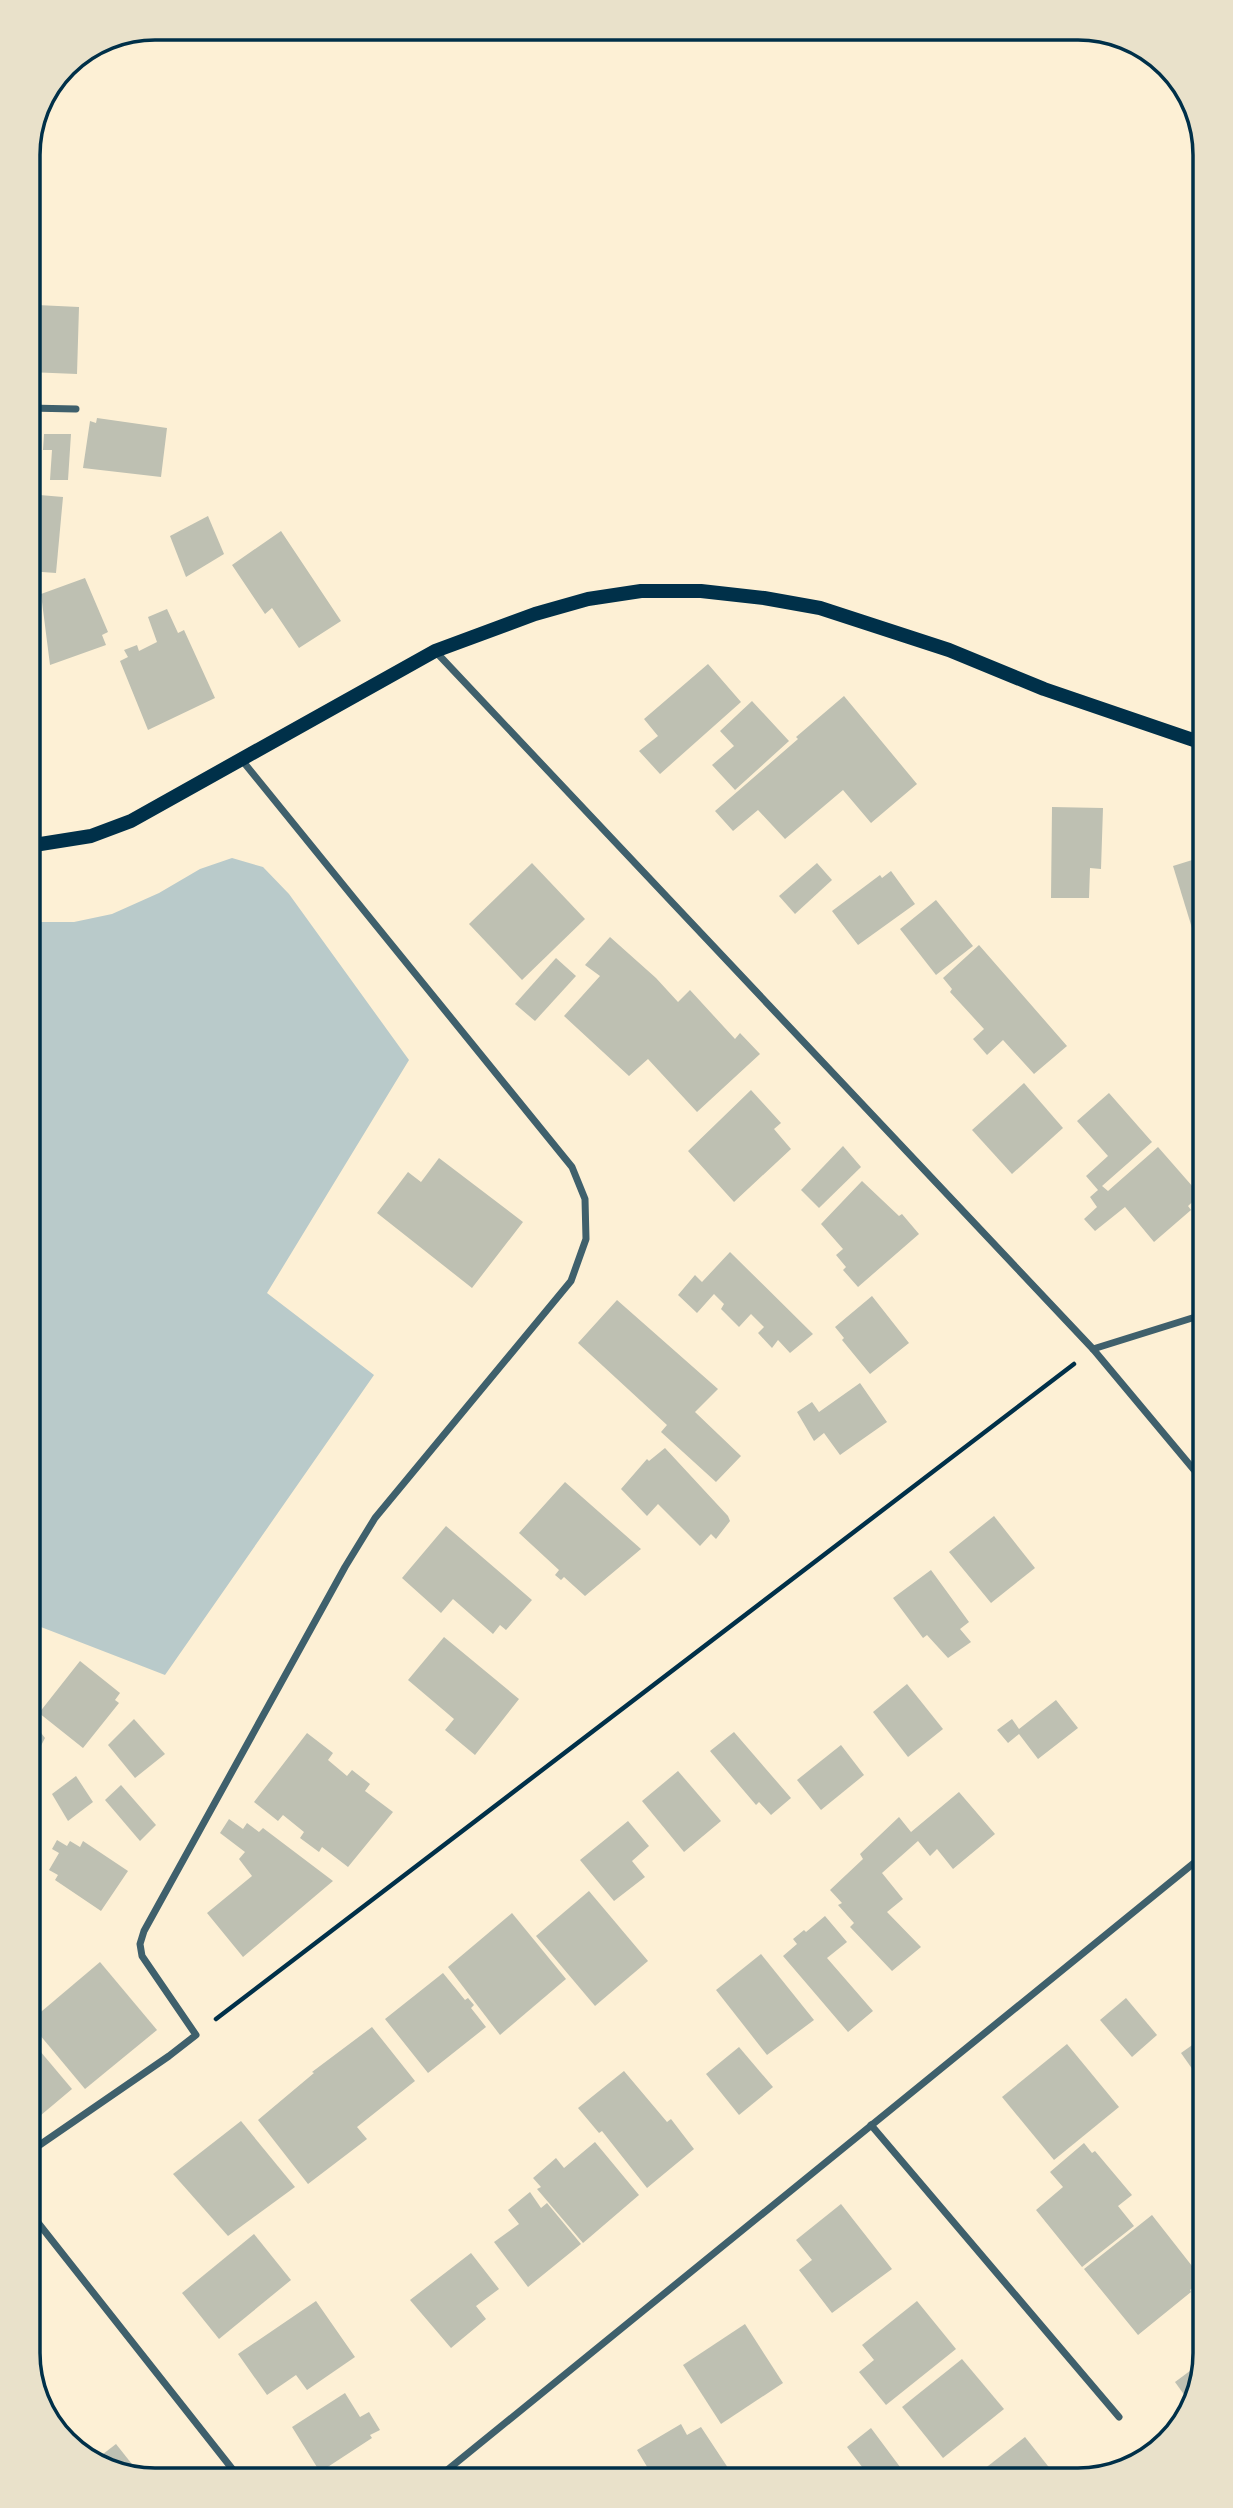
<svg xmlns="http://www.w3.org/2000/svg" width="1233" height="2508" font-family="Figtree,sans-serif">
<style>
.green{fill:#b9caca}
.building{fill:#bec0b2}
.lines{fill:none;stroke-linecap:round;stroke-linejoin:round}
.path{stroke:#003049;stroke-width:4.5}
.minor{stroke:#3f606c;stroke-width:7}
.secondary{stroke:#003049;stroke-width:14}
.rim{fill:none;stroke:#003049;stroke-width:3.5}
</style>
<rect width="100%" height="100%" fill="#fdf0d5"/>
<!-- green -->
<path class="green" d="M232 858 263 867 289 894 409 1060 267 1293 374 1375 165 1675 28 1622V922H74L112 914 159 893 200 869Z"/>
<!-- building -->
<g class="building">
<path d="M37 305 79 307 77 374 28 372V323H38Z"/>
<path d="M97 418 167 428 161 477 83 468 90 421 96 423Z"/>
<path d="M44 434H71L68 480H50L52 450H43Z"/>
<path d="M28 494 63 497 56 573 28 571Z"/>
<path d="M208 516 224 554 186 577 170 536Z"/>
<path d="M281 531 341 621 299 648 272 608 265 614 232 565Z"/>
<path d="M85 578 108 632 102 635 106 645 50 665 41 594Z"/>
<path d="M167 609 178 633 184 630 215 698 148 730 120 661 128 657 124 650 137 645 139 651 157 642 148 617Z"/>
<path d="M708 664 741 702 660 774 639 751 658 736 644 719Z"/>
<path d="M844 696 917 784 871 823 843 790 785 839 758 810 733 831 715 811 798 739 796 737Z"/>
<path d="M752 701 789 741 735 790 712 765 734 746 720 731Z"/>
<path d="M1052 807 1103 808 1101 869 1090 868 1089 898H1051Z"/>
<path d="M1205 856V924L1192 928 1173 866Z"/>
<path d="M532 863 585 919 522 980 469 924Z"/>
<path d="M817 863 832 880 795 914 779 896Z"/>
<path d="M891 871 915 904 858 945 832 911 880 875 882 878Z"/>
<path d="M936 900 973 946 936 975 900 929Z"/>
<path d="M610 937 656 978 678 1002 690 990 735 1039 740 1033 760 1054 697 1112 648 1059 629 1076 564 1016 600 976 585 965Z"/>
<path d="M979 945 1067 1046 1034 1074 1003 1040 987 1055 973 1039 984 1029 950 992 952 989 943 978Z"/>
<path d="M556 958 576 976 535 1021 515 1004Z"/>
<path d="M1024 1083 1063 1128 1012 1174 972 1130Z"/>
<path d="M751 1090 781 1123 774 1129 791 1149 734 1202 688 1151Z"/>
<path d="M1109 1093 1152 1142 1102 1186 1108 1191 1158 1147 1200 1195 1188 1206 1191 1210 1154 1242 1125 1207 1095 1231 1084 1219 1097 1207 1090 1197 1098 1190 1086 1176 1108 1156 1077 1121Z"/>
<path d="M843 1146 861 1167 819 1208 801 1190Z"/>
<path d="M439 1158 523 1222 472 1288 377 1213 408 1172 421 1182Z"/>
<path d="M862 1181 899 1216 902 1214 919 1234 858 1287 843 1270 846 1267 836 1255 843 1249 821 1224Z"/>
<path d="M730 1252 813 1334 790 1353 778 1340 772 1348 758 1333 764 1327 751 1314 739 1327 721 1309 724 1304 714 1294 697 1313 678 1295 695 1275 702 1282Z"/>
<path d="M872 1296 909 1343 870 1374 842 1340 844 1338 835 1327Z"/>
<path d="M617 1300 718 1389 695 1412 741 1456 716 1482 661 1432 667 1425 578 1343Z"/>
<path d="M860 1383 887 1422 840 1455 824 1433 814 1441 797 1412 812 1402 819 1412Z"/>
<path d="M665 1448 728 1516 730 1521 716 1539 711 1534 700 1546 658 1504 647 1516 621 1489 647 1459 649 1461Z"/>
<path d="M565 1482 641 1549 585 1596 564 1577 561 1580 555 1575 559 1570 519 1533Z"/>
<path d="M994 1516 1035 1568 991 1603 949 1552Z"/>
<path d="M446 1526 532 1600 506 1630 500 1625 493 1634 453 1599 441 1613 402 1578Z"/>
<path d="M931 1570 969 1622 960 1629 971 1642 948 1658 927 1635 923 1638 893 1598Z"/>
<path d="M444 1637 519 1699 475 1755 445 1730 454 1719 408 1680Z"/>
<path d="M80 1661 120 1693 115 1700 119 1703 83 1748 39 1713Z"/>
<path d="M907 1684 943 1729 908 1757 873 1712Z"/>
<path d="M1056 1700 1078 1728 1038 1759 1019 1734 1008 1743 997 1730 1012 1719 1019 1729Z"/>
<path d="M28 1711 31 1714 29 1717 45 1738 28 1771Z"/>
<path d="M134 1719 165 1754 135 1778 108 1745Z"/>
<path d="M734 1732 791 1798 771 1815 759 1802 756 1805 710 1751Z"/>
<path d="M307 1733 333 1753 328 1760 347 1776 352 1770 370 1784 365 1791 393 1812 348 1867 322 1847 319 1852 300 1838 304 1832 283 1815 278 1821 254 1802Z"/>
<path d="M841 1745 864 1775 821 1810 797 1780Z"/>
<path d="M678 1771 721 1821 684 1852 642 1801Z"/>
<path d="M76 1776 93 1802 68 1821 52 1794Z"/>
<path d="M121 1785 156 1825 140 1841 105 1800Z"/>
<path d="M959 1792 995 1834 953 1869 937 1849 930 1856 918 1841 882 1873 903 1899 887 1912 921 1947 892 1971 850 1927 854 1923 838 1905 842 1903 830 1890 863 1859 860 1854 899 1817 911 1832Z"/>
<path d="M229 1819 243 1829 247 1823 259 1832 263 1828 333 1881 243 1957 207 1913 252 1876 239 1859 245 1852 220 1833Z"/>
<path d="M628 1821 649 1846 632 1861 645 1877 614 1901 580 1860Z"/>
<path d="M57 1840 67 1846 70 1841 80 1847 83 1841 128 1871 101 1911 55 1880 58 1875 49 1870 59 1853 52 1849Z"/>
<path d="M589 1891 648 1961 595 2006 536 1936Z"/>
<path d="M512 1913 566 1979 500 2035 448 1967Z"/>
<path d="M825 1916 847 1942 827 1958 873 2011 848 2032 783 1956 797 1944 793 1939 804 1930 806 1932Z"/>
<path d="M1205 1950V1975L1194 1956Z"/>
<path d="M761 1954 814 2020 767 2055 716 1990Z"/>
<path d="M100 1962 157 2030 85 2089 29 2022Z"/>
<path d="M28 1966 40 1981 28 1990Z"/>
<path d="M443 1973 465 2000 468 1998 474 2005 471 2008 486 2027 428 2073 385 2019Z"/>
<path d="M1126 1998 1157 2035 1132 2057 1100 2020Z"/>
<path d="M372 2027 415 2081 357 2127 367 2139 308 2184 258 2120 314 2073 312 2072Z"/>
<path d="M1205 2036V2077L1200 2080 1181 2053Z"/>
<path d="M1067 2044 1119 2107 1054 2160 1002 2097Z"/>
<path d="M739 2047 773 2087 739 2115 706 2074Z"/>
<path d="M40 2051 72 2089 28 2126V2062Z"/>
<path d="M624 2071 667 2122 671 2119 694 2149 647 2188 602 2131 599 2133 578 2108Z"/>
<path d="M241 2121 295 2187 228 2236 173 2174Z"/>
<path d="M595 2142 639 2195 583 2243 537 2189 541 2187 533 2178 556 2158 564 2168Z"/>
<path d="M1084 2143 1092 2153 1095 2151 1132 2195 1118 2206 1134 2226 1082 2267 1036 2210 1063 2187 1050 2172Z"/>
<path d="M530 2192 541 2208 547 2203 581 2244 528 2287 494 2242 519 2224 508 2210Z"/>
<path d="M841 2204 892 2269 832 2313 799 2270 812 2260 796 2240Z"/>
<path d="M1152 2215 1203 2280 1190 2290 1191 2292 1138 2335 1084 2269Z"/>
<path d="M254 2234 291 2280 219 2339 182 2293Z"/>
<path d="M471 2253 499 2289 476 2306 486 2319 451 2348 410 2300Z"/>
<path d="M1205 2296V2322L1193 2304Z"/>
<path d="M316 2301 355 2357 307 2390 296 2375 267 2395 238 2354Z"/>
<path d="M917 2301 956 2349 886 2405 859 2372 874 2360 862 2345Z"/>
<path d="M745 2324 783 2383 721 2424 683 2365Z"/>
<path d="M962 2359 1004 2409 943 2458 902 2407Z"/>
<path d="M1202 2362 1190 2403 1175 2382Z"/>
<path d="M345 2393 360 2417 369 2412 380 2430 370 2435 372 2438 320 2472 292 2427Z"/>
<path d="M42 2399 72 2435 68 2438 38 2402Z"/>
<path d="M681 2424 687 2435 701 2427 736 2480H655L637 2450Z"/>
<path d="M871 2428 906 2475 912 2470 920 2480H872L847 2447Z"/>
<path d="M1025 2437 1059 2480H977L974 2477Z"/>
<path d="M116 2444 143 2478 94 2461Z"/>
</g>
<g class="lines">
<!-- path -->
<path class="path" d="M216 2019 1074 1364"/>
<!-- minor -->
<g class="minor">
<path d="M28 408 76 409"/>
<path d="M436 652 1093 1349 1205 1483"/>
<path d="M1093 1349 1205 1314"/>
<path d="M871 2125 1119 2417"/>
<path d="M28 2153 169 2056 196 2035 142 1956 140 1944 144 1931 345 1567 375 1518 571 1281 586 1239 585 1199 572 1167 241 759"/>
<path d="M28 2210 241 2480"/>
<path d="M435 2480 1205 1854"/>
</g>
<!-- secondary -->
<path class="secondary" d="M28 846 91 836 131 821 435 651 535 614 588 599 641 591H701L764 598 820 608 949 650 1044 689 1205 744"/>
</g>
<!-- crop -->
<path d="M0 0H1233V2508H0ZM155 40H1078A115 115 0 0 1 1193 155V2353A115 115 0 0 1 1078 2468H155A115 115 0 0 1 40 2353V155A115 115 0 0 1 155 40Z" fill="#e9e1ca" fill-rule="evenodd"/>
<path class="rim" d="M155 40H1078A115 115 0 0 1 1193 155V2353A115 115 0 0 1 1078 2468H155A115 115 0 0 1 40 2353V155A115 115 0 0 1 155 40Z"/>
</svg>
